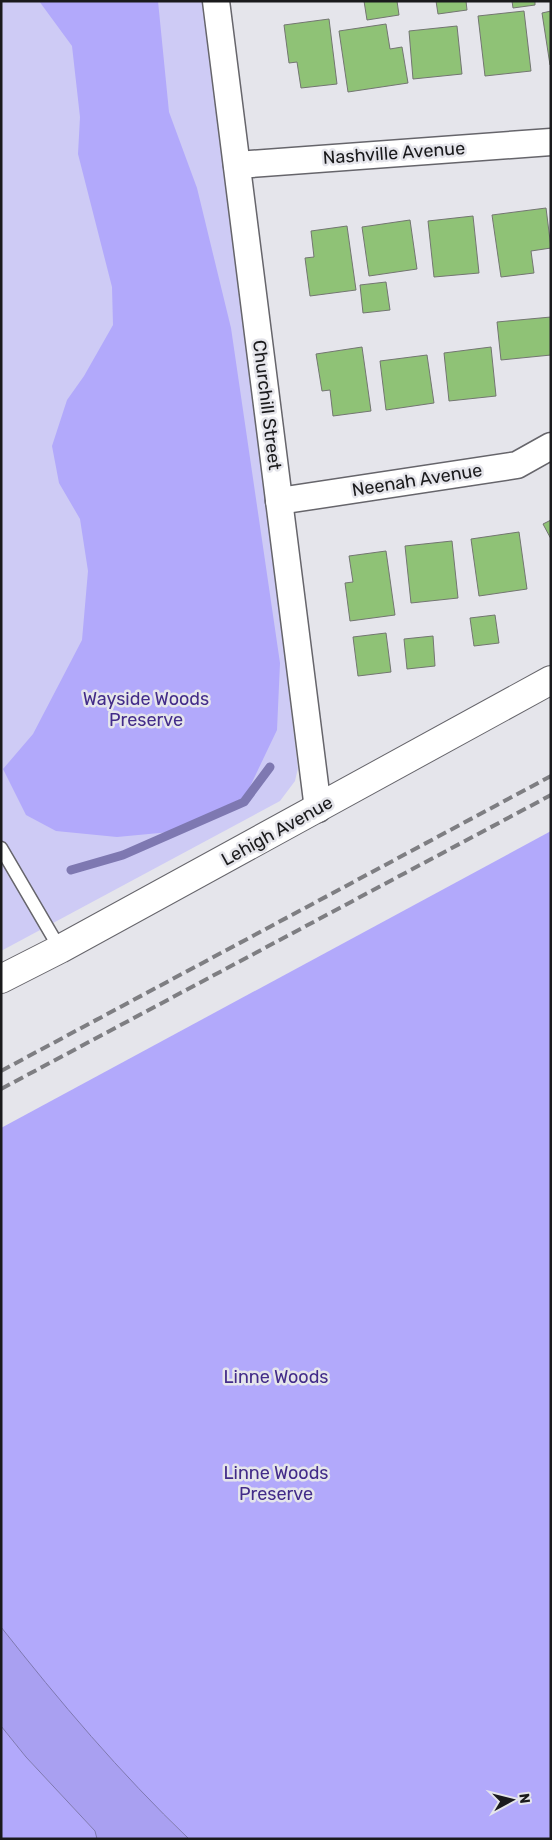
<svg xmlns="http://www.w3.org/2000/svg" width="552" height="1840" font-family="Rubik,sans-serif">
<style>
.green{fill:#cecbf5}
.forest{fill:#b2a9fb}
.water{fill:#a9a0f1;stroke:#7e78b1}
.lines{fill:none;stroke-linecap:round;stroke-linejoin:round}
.stream{stroke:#7e78b1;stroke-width:9}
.building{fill:#8fc276;stroke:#737671}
.lane-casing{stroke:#66656b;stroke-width:15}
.street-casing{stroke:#66656b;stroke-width:29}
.secondary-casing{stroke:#66656b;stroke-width:30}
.lane{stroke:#fff;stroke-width:12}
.street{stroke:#fff;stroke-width:26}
.secondary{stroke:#fff;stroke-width:28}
.rail{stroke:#7e7e82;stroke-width:4;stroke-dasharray:10 5;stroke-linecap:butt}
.labels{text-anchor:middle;stroke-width:5;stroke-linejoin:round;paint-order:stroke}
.street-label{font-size:18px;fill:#1a1a1c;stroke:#e5e5eb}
.park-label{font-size:18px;fill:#432c89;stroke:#e5e5eb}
</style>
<rect width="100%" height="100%" fill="#e5e5eb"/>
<!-- green -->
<path class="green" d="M1 1H207L298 768 295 781 280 801 1 951Z"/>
<!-- forest -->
<g class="forest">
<path d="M39 1H158L169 112 197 188 231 328 280 663 277 730 245 797 170 832 117 837 56 831 26 815 3 769 33 734 82 640 88 571 80 519 59 483 52 446 67 400 84 376 113 325 112 287 78 154 80 117 72 46Z"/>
<path d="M551 831V1839H189L139 1790 54 1695 1 1627V1128Z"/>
<path d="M1 1726 26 1757 95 1831 97 1839H1Z"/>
</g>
<!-- water -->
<path class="water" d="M1 1627C60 1702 120 1773 189 1839H97L95 1831 26 1757 1 1726Z"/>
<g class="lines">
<!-- stream -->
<path class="stream" d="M71 870 123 855 244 802 270 767"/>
</g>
<!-- building -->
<g class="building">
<path d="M364 1H397L399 15 367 20Z"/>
<path d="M436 1H466L467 10 438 14Z"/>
<path d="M512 1H535V5L513 8Z"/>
<path d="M524 11 531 71 485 76 478 16Z"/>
<path d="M551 11V65H550L542 13Z"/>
<path d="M329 19 337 84 301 88 297 62 289 63 284 25Z"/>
<path d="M386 24 390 49 402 47 408 83 348 92 339 31Z"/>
<path d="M457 26 462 74 413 79 409 31Z"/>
<path d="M546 208 551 248 531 251 534 273 501 277 492 215Z"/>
<path d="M473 216 479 273 434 277 428 221Z"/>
<path d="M410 220 417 269 369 276 362 227Z"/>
<path d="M347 226 356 290 310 296 305 258 314 257 311 231Z"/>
<path d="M386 282 390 310 363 313 360 285Z"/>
<path d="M551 317V355L501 360 497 322Z"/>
<path d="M362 347 371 411 333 416 330 390 322 391 316 354Z"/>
<path d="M491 347 496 396 449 401 444 353Z"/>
<path d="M427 355 434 403 386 410 380 361Z"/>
<path d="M551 520V539L543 524Z"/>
<path d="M519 532 527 589 479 596 471 539Z"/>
<path d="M452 541 458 598 411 603 405 546Z"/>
<path d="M386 551 395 615 350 621 345 583 353 582 349 556Z"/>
<path d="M495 615 499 643 474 646 470 618Z"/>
<path d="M386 633 391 672 358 676 353 637Z"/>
<path d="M433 636 435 666 407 669 404 639Z"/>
</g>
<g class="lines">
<defs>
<path id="lane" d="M1 848 60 949"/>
<g id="street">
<path d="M216 1 318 809"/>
<path d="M237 165 551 142"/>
<path d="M279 501 517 465 551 446"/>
</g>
<path id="secondary" d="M1 979 60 949 551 680"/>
</defs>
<!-- lane casing -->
<use href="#lane" class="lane-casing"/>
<!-- street casing -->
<use href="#street" class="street-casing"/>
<!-- secondary casing -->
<use href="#secondary" class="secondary-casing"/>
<!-- lane -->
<use href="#lane" class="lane"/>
<!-- street -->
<use href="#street" class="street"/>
<!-- secondary -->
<use href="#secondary" class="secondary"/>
<!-- rail -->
<g class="rail">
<path d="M1 1071 551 776"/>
<path d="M1 1089 551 795"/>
</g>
</g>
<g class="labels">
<!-- street labels -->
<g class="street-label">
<text transform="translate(394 153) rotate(-4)" y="6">Nashville Avenue</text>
<text transform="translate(267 405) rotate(83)" y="6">Churchill Street</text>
<text transform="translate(417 480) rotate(-9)" y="6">Neenah Avenue</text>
<text transform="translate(277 831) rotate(-29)" y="6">Lehigh Avenue</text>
</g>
<!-- park labels -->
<g class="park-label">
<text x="146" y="705">Wayside Woods<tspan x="146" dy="21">Preserve</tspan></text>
<text x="276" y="1383">Linne Woods</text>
<text x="276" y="1479">Linne Woods<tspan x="276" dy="21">Preserve</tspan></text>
</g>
</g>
<!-- border -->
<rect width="552" height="1840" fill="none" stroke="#1a1a1c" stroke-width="5"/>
<!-- north arrow -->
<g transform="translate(512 1800) rotate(83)" stroke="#e5e5eb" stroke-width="4" paint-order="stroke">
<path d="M0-4L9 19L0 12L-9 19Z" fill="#1a1a1c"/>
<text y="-8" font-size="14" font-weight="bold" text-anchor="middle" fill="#1a1a1c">N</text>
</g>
</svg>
